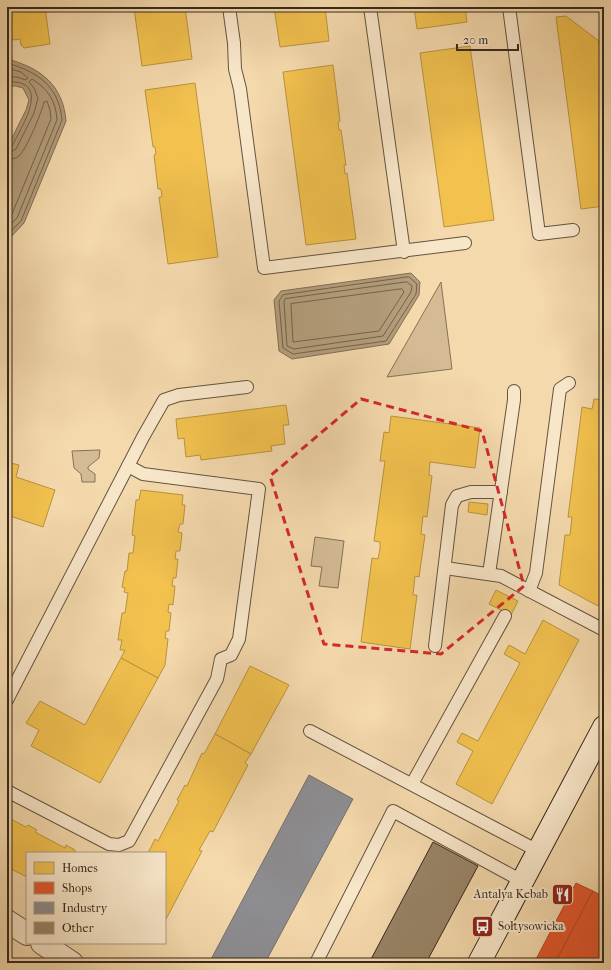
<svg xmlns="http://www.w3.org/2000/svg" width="611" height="970" font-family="'IM FELL French Canon',serif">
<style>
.green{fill:#d4bb94;stroke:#847258}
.water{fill:#b39d7b;stroke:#816e55}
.homes{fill:#f2c14e;stroke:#b9933f}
.shops{fill:#e4572e;stroke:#b04929}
.industry{fill:#8d8d92;stroke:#736f6f}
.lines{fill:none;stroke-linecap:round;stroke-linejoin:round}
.shore{stroke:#74624c;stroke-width:1}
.building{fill:#988467;stroke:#35281c}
.lane-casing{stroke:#655440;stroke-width:14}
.street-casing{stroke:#655440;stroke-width:24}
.secondary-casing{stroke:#35281c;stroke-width:24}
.lane{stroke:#f8e6c9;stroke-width:12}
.street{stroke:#f8e6c9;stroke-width:22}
.secondary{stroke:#f8e6c9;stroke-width:22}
.marked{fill:none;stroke:#d62828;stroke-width:3;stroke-dasharray:8 5;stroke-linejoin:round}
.labels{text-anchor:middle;stroke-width:4;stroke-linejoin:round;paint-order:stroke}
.poi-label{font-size:12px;fill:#35281c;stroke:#f8e6c9;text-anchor:end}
</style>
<rect width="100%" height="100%" fill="#f4d9ac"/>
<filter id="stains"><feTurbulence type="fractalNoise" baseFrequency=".005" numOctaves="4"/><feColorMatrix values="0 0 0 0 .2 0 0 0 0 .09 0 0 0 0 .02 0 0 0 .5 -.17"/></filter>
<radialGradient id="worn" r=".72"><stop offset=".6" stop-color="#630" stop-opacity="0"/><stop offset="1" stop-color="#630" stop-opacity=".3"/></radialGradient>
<!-- green -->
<g class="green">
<path d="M441 282 452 369 387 377Z"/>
<path d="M100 450 99 458 88 467V469L95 474V482H82L81 474 74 468 72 451Z"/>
<path d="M315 537 344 541 338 588 319 586 322 567 311 566Z"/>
</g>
<!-- water -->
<g class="water">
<path d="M7 59C41 68 63 85 66 121L24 223 9 239H7V148L26 110 29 100 23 88 16 86H7Z"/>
<path d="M411 273 420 282 419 295 389 344 292 359 279 351 274 300 281 291Z"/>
</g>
<!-- homes -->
<g class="homes">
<path d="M7 7H45L50 44 24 48 21 45 20 39 14 40 7 34Z"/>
<path d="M137 7H185L192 59 142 66 134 8Z"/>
<path d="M274 7H325L329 41 280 47Z"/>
<path d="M414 7H465L467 22 417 29Z"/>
<path d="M566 16 604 45V206L581 209 556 17Z"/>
<path d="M470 46 494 220 444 227 420 53Z"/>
<path d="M333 65 340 121 338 122 339 130H341L346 165H344L345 174 347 173 356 239 306 245 283 72Z"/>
<path d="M195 83 218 257 168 264 159 197H162L161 189H158L154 155 156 154 155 147H153L145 90Z"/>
<path d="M594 399 604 400V594L598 606 559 585 565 535H570L572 517H568L582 407 592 409Z"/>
<path d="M286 405 289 425H283L285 444 271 446 272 451 201 460 200 455 186 457 184 438 178 439 176 419Z"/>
<path d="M391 416 480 428 475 468 430 462 429 475 432 476 427 517 423 516 421 534 425 535 419 577 415 576 413 595H417L410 649 361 642 372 558 378 559 380 549V542L374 541 385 461H380L384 432 389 433Z"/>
<path d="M7 462 19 465 16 477 55 490 43 527 7 515Z"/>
<path d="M141 490 183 495 182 505H185L183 524H180L178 532 182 533 180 551H176L175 559H178L176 578H173L172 586H175L173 605 169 604 168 612 171 613 169 631H166L165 638 168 639 165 665 158 678 121 658 125 650H120L122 640H118L122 613H125L128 593 124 592 125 588 122 587 125 571H127L129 553H133L135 536 132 535 136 500H139Z"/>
<path d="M469 502 488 504 487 515 468 512Z"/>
<path d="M496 590 518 601 511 615 489 604Z"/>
<path d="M543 620 579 640 492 804 456 784 473 751 457 742 462 733 478 741 520 663 504 654 509 645 525 654Z"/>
<path d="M121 658 158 678 100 783 31 746 39 730 26 723 40 701 85 725Z"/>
<path d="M250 666 289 685 251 754 215 734Z"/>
<path d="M215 734 251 754 245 763 248 765 213 832 210 831 199 850 202 851 165 921V853H148L155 839 158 841 179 801 177 800 185 785 187 786 202 753 204 754Z"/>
<path d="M7 817 26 827 28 825 37 830 35 832 65 848 66 845 75 850V853H27V877L7 867Z"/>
</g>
<!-- shops -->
<g class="shops">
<path d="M576 883 593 891 555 963H534Z"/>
<path d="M593 891 604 897V953L599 963H555Z"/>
</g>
<!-- industry -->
<path class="industry" d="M309 775 353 799 265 963H209Z"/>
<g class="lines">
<!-- shore -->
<g class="shore">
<path d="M7 63C38 72 59 86 62 120L21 221 7 235"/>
<path d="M7 68 21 72 28 78 26 80 17 77H7"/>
<path d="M7 82C53 79 22 126 12 146L7 148"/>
<path d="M7 154 16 149 34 113 38 98 34 88 29 82 32 79C48 89 56 101 57 120L17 218 7 228"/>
<path d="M7 160C11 159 15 159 19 156 27 148 41 114 44 102L47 101 50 110 51 119 12 214 7 220"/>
<path d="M409 277 417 284 416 294 386 341 293 354 283 348 279 301 283 295Z"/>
<path d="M407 282 412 286 411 292 383 336 294 349 287 346 284 302 285 299Z"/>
<path d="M402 289 404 292 379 331 293 342 291 304Z"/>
</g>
</g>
<!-- building -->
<path class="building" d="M433 842 478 866 426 963H369Z"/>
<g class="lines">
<defs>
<g id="lane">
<path d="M229 7 234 43 235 69 240 89 264 268 465 243"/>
<path d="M370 7 404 252"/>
<path d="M509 7 539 234 573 230"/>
<path d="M445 568 501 576 604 630"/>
<path d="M489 574 514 400V391"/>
<path d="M529 591 536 573 560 389 569 383"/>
<path d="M435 646 452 505 457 496 471 492H501"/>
<path d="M7 700 143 437 164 400 179 395 247 387"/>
<path d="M310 731 538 851"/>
<path d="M412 784 505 616"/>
<path d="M7 791 109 844 119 845 129 841 217 679 221 659 231 655 239 639 259 489 143 474 128 466"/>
<path d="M316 963 393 811 522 881"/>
</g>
<g id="street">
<path d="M7 921 27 934"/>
<path d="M42 943 72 963"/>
</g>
<path id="secondary" d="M479 963 604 727"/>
</defs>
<!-- lane casing -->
<use href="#lane" class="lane-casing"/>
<!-- street casing -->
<use href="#street" class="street-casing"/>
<!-- secondary casing -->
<use href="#secondary" class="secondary-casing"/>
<!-- lane -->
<use href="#lane" class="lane"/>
<!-- street -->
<use href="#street" class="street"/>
<!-- secondary -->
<use href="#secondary" class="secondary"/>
</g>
<!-- marked area -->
<path class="marked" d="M361 399 482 431 524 586 441 654 324 644 270 476Z"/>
<!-- icons -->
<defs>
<symbol id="restaurant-square" viewBox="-11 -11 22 22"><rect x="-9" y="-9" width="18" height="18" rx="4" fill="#8f2418" stroke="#f8e6c9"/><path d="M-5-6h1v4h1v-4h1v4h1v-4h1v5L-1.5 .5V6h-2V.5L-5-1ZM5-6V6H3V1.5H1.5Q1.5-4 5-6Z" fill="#fff"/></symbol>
<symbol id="bus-square" viewBox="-11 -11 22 22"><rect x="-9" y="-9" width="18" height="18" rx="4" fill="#8f2418" stroke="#f8e6c9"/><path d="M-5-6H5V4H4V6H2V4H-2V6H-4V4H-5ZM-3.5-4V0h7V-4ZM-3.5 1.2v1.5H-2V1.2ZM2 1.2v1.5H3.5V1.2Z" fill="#fff"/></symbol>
</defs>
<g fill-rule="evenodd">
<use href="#restaurant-square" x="550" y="882" width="25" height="25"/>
<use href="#bus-square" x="470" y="914" width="25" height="25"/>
</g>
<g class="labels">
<!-- poi labels -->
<g class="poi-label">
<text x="548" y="898">Antalya Kebab</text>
<text x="498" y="930" text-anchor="start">Sołtysowicka</text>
</g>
</g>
<!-- margin -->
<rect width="611" height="970" fill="none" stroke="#f4d9ac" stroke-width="24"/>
<rect x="8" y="8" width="595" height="954" fill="none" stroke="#35281c" stroke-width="2"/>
<rect x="12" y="12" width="587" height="946" fill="none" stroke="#35281c"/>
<!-- legend -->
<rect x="26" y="852" width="140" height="92" fill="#f8e6c9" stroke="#aa9a84"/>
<rect x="34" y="862" width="20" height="12" fill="#f2c14e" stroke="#aa9a84"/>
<text x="62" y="872" font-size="12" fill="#35281c">Homes</text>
<rect x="34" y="882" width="20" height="12" fill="#e4572e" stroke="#aa9a84"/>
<text x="62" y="892" font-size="12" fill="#35281c">Shops</text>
<rect x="34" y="902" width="20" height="12" fill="#8d8d92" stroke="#aa9a84"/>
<text x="62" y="912" font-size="12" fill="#35281c">Industry</text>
<rect x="34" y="922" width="20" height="12" fill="#988467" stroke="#aa9a84"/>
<text x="62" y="932" font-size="12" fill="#35281c">Other</text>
<!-- scale -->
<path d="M457 44v6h61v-6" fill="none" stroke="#35281c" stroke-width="2"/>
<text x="463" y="44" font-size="12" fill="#35281c" stroke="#f8e6c9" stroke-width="3" paint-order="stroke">20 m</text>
<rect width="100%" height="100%" filter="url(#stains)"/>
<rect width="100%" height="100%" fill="url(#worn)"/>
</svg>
